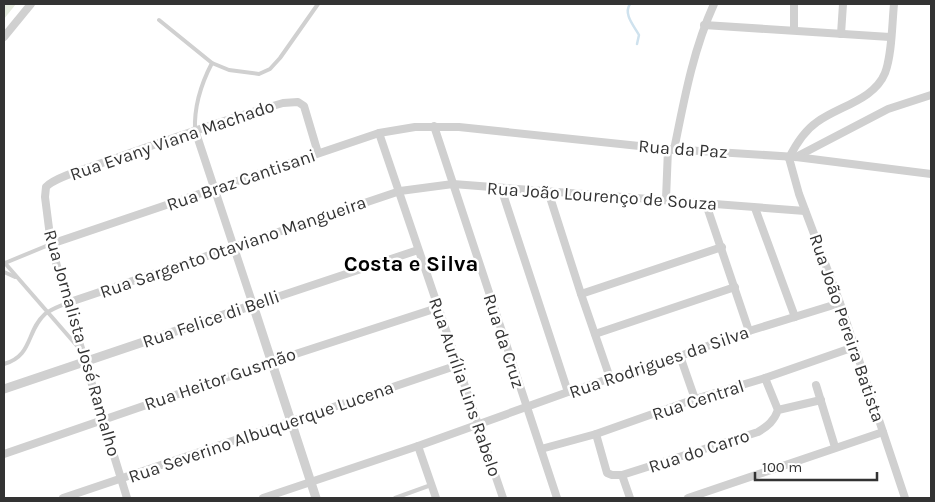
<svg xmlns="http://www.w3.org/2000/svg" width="935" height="502" font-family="Karla,sans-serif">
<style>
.green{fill:#e6ecdf}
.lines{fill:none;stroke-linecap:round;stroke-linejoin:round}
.stream{stroke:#cfe2ee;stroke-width:2.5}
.service{stroke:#d0d0d0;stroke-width:4}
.minor{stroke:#d0d0d0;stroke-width:8}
.tertiary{stroke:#d0d0d0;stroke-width:9}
.labels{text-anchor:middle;stroke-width:5;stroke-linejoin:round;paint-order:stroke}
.street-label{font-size:18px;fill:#333;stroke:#fff}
.district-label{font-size:22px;font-weight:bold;fill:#000;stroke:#fff}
</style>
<rect width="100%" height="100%" fill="#fff"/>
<!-- green -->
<path class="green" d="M4 4H16L4 19Z"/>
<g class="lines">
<!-- stream -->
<path class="stream" d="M630 4C623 14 634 26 639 35L637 44"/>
<!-- service -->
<g class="service">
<path d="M159 20 212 63 229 70 259 74 270 69 280 58 318 4"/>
<path d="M195 130C194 106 201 84 212 63"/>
<path d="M4 262 78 347"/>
<path d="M5 263 51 244"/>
<path d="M4 272 15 277"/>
<path d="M4 364C33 356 26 331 45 314 51 309 60 306 67 303"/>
<path d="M395 498 431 485"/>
</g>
<!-- minor -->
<g class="minor">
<path d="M704 25 890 37"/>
<path d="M794 30V4"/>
<path d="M841 34 843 4"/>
<path d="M4 37 31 4"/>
<path d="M434 126 557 498"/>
<path d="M195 130 253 305 418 250"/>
<path d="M379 133 503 498"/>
<path d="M674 150C684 100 693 50 714 4"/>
<path d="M796 157 888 109 931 95"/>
<path d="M789 158 799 194 840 303 905 498"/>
<path d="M789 158C796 144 804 131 817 122 839 106 874 100 885 73 892 55 892 24 894 4"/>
<path d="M501 188 568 392"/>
<path d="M548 191 581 294 610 378"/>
<path d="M666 199 668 149"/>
<path d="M706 204 749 331"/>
<path d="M755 208 795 317"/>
<path d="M51 244 379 133 415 127H459L668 149 796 157 931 174"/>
<path d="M581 294 722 247"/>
<path d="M67 303 400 191 453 184 805 211"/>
<path d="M595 334 735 287"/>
<path d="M680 356 695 399"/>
<path d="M765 378 778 410"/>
<path d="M816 385 835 447"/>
<path d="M596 434 607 473 612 475H622L758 432C768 426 774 421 778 410L821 400"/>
<path d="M418 446 436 498"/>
<path d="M541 449 596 434 695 399 765 378 854 347"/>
<path d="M4 454 271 362 437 308"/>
<path d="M622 475 630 498"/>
<path d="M63 498 458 365"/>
<path d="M127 498 67 303 51 244 45 197 46 187C55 177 91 167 105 162 164 141 223 120 283 103L298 102 304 106 318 153"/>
<path d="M263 498 418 446 568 392 680 356 749 331 840 303"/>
<path d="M688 498 883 432"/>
</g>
<!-- tertiary -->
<path class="tertiary" d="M4 389 253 305 316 498"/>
</g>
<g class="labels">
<!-- street labels -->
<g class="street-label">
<text transform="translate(172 140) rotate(-19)" y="6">Rua Evany Viana Machado</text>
<text transform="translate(683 149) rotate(4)" y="6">Rua da Paz</text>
<text transform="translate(241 180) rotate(-19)" y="6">Rua Braz Cantisani</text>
<text transform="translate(602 196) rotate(4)" y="6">Rua João Lourenço de Souza</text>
<text transform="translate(233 247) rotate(-19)" y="6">Rua Sargento Otaviano Mangueira</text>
<text transform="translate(211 319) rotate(-19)" y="6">Rua Felice di Belli</text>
<text transform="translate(847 328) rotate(71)" y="6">Rua João Pereira Batista</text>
<text transform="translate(504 341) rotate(72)" y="6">Rua da Cruz</text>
<text transform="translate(82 343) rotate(74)" y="6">Rua Jornalista José Ramalho</text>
<text transform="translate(659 362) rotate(-19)" y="6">Rua Rodrigues da Silva</text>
<text transform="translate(220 379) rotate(-19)" y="6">Rua Heitor Gusmão</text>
<text transform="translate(465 387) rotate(71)" y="6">Rua Aurília Lins Rabelo</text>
<text transform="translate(698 400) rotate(-18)" y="6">Rua Central</text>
<text transform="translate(261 432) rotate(-19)" y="6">Rua Severino Albuquerque Lucena</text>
<text transform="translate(699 451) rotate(-18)" y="6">Rua do Carro</text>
</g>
<!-- district labels -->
<g class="district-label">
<text x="411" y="271">Costa e Silva</text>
</g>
</g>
<!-- border -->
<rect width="935" height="502" fill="none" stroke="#333333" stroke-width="10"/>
<!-- scale -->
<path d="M755 472v8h122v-8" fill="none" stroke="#333333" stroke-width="2.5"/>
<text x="762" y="472" font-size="15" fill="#333333" stroke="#ffffff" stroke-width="4" paint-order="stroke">100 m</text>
</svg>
